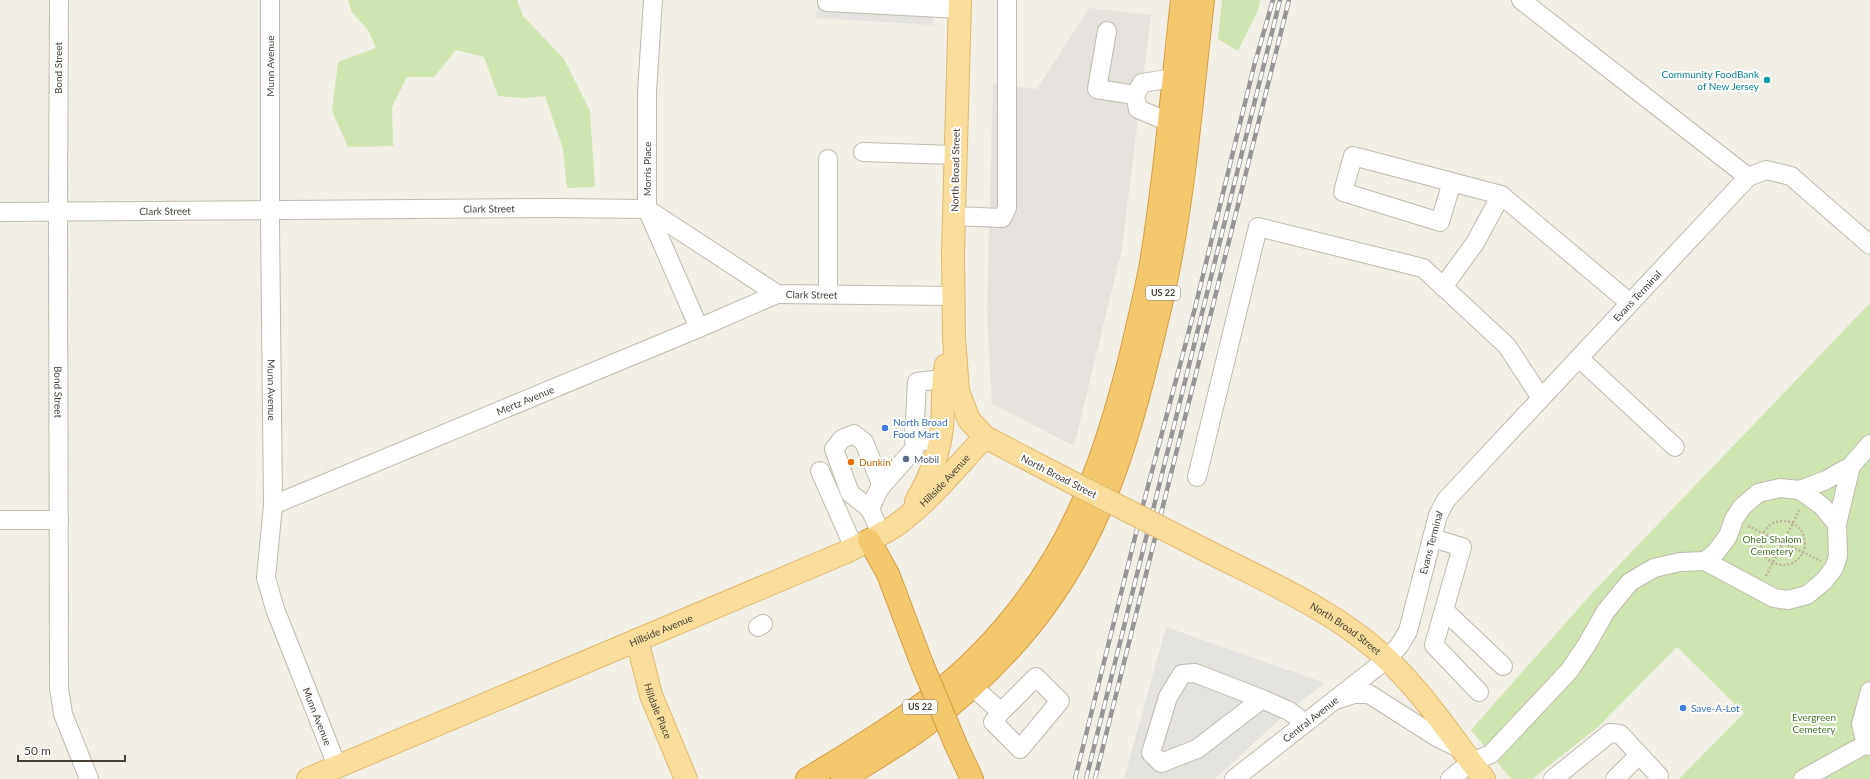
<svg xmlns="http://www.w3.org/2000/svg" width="1870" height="779" font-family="Lato,sans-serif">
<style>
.industrial{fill:#e5e1dc}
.green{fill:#cee5b2}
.parking{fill:#e4e2df}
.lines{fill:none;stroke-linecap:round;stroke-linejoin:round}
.minor-casing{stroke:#c0b9ad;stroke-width:20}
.major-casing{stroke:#ddba6a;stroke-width:24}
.highway-casing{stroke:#d59d3f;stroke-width:24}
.path{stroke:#beb29c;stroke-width:2.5;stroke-dasharray:2 2;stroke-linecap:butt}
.minor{stroke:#fff;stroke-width:18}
.major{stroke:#f9dd9a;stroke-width:22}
.highway{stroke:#f6c86e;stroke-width:22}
.rail-casing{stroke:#969696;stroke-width:4.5}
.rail{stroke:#fff;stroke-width:3;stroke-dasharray:9;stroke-linecap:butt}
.major-bridge-casing{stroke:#ddba6a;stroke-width:24;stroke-linecap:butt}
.highway-bridge-casing{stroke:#d59d3f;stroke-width:24;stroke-linecap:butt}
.major-bridge{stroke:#f9dd9a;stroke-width:22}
.highway-bridge{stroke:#f6c86e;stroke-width:22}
.culture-dot{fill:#0f9aa8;stroke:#fff;stroke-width:1.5}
.shop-dot{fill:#3f7fe0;stroke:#fff;stroke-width:1.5}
.service-dot{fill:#5c6f8a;stroke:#fff;stroke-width:1.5}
.food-dot{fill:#e8710a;stroke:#fff;stroke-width:1.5}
.labels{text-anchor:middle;stroke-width:4;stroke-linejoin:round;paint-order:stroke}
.shield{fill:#fff;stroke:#7d7972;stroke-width:1}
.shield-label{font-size:9px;font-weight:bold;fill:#453f36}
.street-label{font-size:10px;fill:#453f36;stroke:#fff}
.culture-label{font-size:10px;fill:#0d838f;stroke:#fff;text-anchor:end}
.shop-label{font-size:10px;fill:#366cbe;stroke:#fff;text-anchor:start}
.service-label{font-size:10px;fill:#4e5e75;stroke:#fff;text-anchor:start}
.food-label{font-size:10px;fill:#c56008;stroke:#fff;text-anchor:start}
.park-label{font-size:10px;fill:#48742d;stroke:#fff}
</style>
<rect width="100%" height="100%" fill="#f2efe7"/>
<!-- industrial -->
<path class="industrial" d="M1089 8 1151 15 1122 248 1074 446 992 404 987 314 993 83 1037 89Z"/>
<!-- green -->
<g class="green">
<path d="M348 0H517L523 16 564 59 590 111 595 187 567 188 563 149 545 96 524 98 498 96 484 57 456 50 434 77H407L392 107 393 146 348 147 332 111 338 62 376 48 368 30 351 11Z"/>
<path d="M1222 0H1260L1258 10 1238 51 1218 39Z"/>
<path d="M1870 303V779H1679L1744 713 1677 647 1598 727 1532 779H1511L1471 730 1593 592Z"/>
</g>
<!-- parking -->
<g class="parking">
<path d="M818 0H934L933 25 816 18Z"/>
<path d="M1166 627 1325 683 1289 711 1215 779H1124Z"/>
</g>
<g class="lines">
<defs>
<g id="minor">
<path id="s1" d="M59 0 58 212 59 688 63 714 89 779"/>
<path id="s2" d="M270 0V222L273 505 266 578 275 609 337 766"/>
<path d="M653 0 647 92V209L699 328"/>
<path d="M827 0V2L960 9"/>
<path d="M1521 0 1748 177"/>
<path d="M1107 31 1097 89 1135 95"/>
<path d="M1169 122 1138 109 1135 95 1142 83 1173 78"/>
<path d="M863 152 954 155"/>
<path d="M828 159V294"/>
<path d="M1452 182 1440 222 1343 192 1353 156 1501 195"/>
<path id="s3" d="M0 212 555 208 647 209 777 294 953 296"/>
<path d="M954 216 1002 218 1007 208V0"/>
<path d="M1443 287 1475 243 1501 195 1630 303"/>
<path d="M1579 358 1675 447"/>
<path d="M926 441 914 437 917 382 943 379"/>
<path d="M1851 466 1837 524 1838 556 1834 568 1824 581 1807 595 1788 600 1774 598 1705 561 1716 552 1728 536 1734 519 1742 507 1758 493 1780 488 1800 490 1826 480 1851 466 1870 444"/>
<path d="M820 471 854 548"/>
<path d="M1197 477 1258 227 1423 268 1507 346 1541 398"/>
<path d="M1800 490 1822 506 1837 524"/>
<path id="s4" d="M273 505 699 328 777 294"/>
<path d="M870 509 850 493 834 449 842 439 854 434 864 442 882 486"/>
<path d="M0 520H59"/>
<path d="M881 534 870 509 879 489 915 448 914 437"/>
<path d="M1432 538 1462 547 1434 645 1479 692"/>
<path d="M1444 610 1503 666"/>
<path d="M758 627 763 624"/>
<path d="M973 687 1001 712 1036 677 1060 701 1020 749 993 722 1001 712"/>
<path d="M1870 691 1861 724 1866 744 1870 746"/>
<path d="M1262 699 1197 749 1161 763 1151 753 1168 697 1182 674 1195 673 1262 699 1289 711 1305 723"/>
<path d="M1339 699 1354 694H1369L1438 738 1461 749"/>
<path id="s5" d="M1234 779 1387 659 1399 646 1408 631 1438 515 1446 500 1748 177 1766 170 1791 176 1870 245"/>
<path d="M1450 779 1471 762 1491 754 1569 671 1586 646 1606 611 1630 582 1654 568 1680 562 1705 561"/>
<path d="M1553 779 1610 733 1620 734 1659 776 1658 779"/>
<path d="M1615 779 1639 755"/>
<path d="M1803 779 1866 744"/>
</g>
<g id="major">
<path d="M960 0 953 253 954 337 958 391 969 420 985 437 1075 484"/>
<path d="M916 501C929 479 940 452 942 426 944 405 941 385 946 365"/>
<path id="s6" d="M1207 551C1272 584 1343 614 1395 667 1428 700 1455 741 1484 779"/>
<path id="s7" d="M637 640 651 695 686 779"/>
<path id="s8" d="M308 779 846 552C862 544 879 536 895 526 929 502 956 467 985 437"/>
</g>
<g id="highway">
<path d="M869 540 888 574 922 664"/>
<path d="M956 745 972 779"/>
<path d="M807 779C868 741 931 705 981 653 1066 566 1101 474 1130 358 1137 328 1144 299 1150 269 1165 180 1172 89 1182 0"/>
<path d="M842 779C871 761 900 745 926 725 960 700 991 671 1019 639 1091 557 1123 462 1148 358 1156 326 1164 293 1170 261 1186 175 1193 87 1203 0"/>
</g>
</defs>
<!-- minor casing -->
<use href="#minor" class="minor-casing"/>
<!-- major casing -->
<use href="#major" class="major-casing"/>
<!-- highway casing -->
<use href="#highway" class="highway-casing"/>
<!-- path -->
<g class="path">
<circle cx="1783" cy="543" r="22"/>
<path d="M1748 526 1821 561"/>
<path d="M1766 576 1800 509"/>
</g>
<!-- minor -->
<use href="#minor" class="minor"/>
<!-- major -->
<use href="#major" class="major"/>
<!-- highway -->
<use href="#highway" class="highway"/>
<defs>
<g id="rail">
<path d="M1075 779 1142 509 1195 308 1254 66 1273 0"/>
<path d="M1086 779 1280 0"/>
<path d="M1095 779 1289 0"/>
</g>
</defs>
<!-- rail casing -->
<use href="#rail" class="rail-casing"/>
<!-- rail -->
<use href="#rail" class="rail"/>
<defs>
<path id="major-bridge" d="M1075 484 1207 551"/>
<path id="highway-bridge" d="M922 664 956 745"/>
</defs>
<!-- major-bridge casing -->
<use href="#major-bridge" class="major-bridge-casing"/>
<!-- highway-bridge casing -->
<use href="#highway-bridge" class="highway-bridge-casing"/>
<!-- major-bridge -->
<use href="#major-bridge" class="major-bridge"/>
<!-- highway-bridge -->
<use href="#highway-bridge" class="highway-bridge"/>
</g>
<!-- markers -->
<circle class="culture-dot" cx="1767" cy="80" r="4"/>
<g class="shop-dot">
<circle cx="885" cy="428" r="4"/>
<circle cx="1683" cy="708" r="4"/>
</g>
<circle class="service-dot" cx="906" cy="459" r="4"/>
<circle class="food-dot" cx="851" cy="462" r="4"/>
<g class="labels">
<!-- shield labels -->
<g class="shield">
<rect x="1146" y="286" width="34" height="14" rx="3"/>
<rect x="903" y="700" width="34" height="14" rx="3"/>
</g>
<g class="shield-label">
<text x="1163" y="296">US 22</text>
<text x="920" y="710">US 22</text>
</g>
<!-- street labels -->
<g class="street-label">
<text transform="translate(270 66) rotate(-90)" y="4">Munn Avenue</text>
<text transform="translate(58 68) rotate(-90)" y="4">Bond Street</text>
<text transform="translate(647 169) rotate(-90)" y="4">Morris Place</text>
<text transform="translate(955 170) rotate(-89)" y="4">North Broad Street</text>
<text dy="4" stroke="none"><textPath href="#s3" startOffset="489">Clark Street</textPath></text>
<text dy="4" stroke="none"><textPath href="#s3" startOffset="165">Clark Street</textPath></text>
<text dy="4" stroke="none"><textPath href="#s3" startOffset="837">Clark Street</textPath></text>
<text dy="4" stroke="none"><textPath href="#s5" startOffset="646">Evans Terminal</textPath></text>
<text dy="4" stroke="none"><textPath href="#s2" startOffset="390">Munn Avenue</textPath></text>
<text dy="4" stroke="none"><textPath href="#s1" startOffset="392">Bond Street</textPath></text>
<text dy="4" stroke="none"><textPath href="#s4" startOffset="273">Mertz Avenue</textPath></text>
<text transform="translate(1059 476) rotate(27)" y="4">North Broad Street</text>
<text dy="4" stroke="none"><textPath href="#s8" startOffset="707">Hillside Avenue</textPath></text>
<text dy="4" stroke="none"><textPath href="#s5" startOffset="321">Evans Terminal</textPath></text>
<text dy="4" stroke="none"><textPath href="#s6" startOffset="159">North Broad Street</textPath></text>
<text dy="4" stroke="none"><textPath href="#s8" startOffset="383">Hillside Avenue</textPath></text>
<text dy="4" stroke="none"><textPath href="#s7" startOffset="74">Hilldale Place</textPath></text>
<text dy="4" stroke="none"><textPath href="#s2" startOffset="726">Munn Avenue</textPath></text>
<text dy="4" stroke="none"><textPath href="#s5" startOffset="97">Central Avenue</textPath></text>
</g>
<!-- culture labels -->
<g class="culture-label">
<text x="1759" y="78">Community FoodBank<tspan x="1759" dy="12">of New Jersey</tspan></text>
</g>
<!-- shop labels -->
<g class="shop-label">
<text x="893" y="426">North Broad<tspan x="893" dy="12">Food Mart</tspan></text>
<text x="1691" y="712">Save-A-Lot</text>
</g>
<!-- service labels -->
<g class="service-label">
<text x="914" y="463">Mobil</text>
</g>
<!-- food labels -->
<g class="food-label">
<text x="859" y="466">Dunkin'</text>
</g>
<!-- park labels -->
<g class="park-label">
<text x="1772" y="543">Oheb Shalom<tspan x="1772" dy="12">Cemetery</tspan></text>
<text x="1814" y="721">Evergreen<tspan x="1814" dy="12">Cemetery</tspan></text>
</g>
</g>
<!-- scale -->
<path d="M18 755v6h107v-6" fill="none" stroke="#453f36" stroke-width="2"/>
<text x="24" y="755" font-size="12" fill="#453f36" stroke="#ffffff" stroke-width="3" paint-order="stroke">50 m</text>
</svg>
